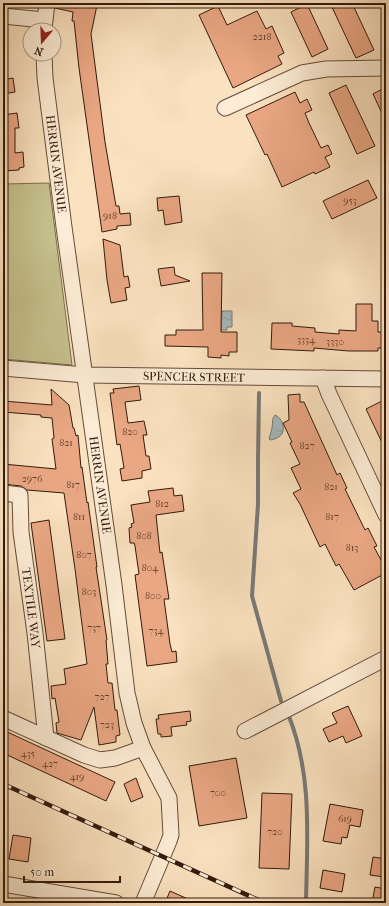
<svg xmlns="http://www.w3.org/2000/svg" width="389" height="906" font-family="'IM FELL French Canon',serif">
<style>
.green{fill:#c5c18d;stroke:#7c6e4c}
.water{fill:url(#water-ripples);stroke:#777a77}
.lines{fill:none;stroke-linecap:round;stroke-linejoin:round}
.stream{stroke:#777a77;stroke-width:4}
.building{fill:#eaa784;stroke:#331b0c}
.street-casing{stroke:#654c39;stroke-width:17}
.street{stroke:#fcecd5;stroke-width:15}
.rail-casing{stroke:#331b0c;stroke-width:4.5}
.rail{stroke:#fcecd5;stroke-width:3;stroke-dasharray:9;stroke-linecap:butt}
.labels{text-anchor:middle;stroke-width:3.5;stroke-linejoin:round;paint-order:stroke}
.number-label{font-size:10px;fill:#613e2a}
.street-label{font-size:12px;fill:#331b0c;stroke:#fcecd5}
</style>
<defs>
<pattern id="water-ripples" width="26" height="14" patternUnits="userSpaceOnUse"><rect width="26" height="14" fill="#a5babe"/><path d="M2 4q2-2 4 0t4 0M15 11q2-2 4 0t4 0" fill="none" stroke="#8e9fa2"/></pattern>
</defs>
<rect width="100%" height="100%" fill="#fae1bf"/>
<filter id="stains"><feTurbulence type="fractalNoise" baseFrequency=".005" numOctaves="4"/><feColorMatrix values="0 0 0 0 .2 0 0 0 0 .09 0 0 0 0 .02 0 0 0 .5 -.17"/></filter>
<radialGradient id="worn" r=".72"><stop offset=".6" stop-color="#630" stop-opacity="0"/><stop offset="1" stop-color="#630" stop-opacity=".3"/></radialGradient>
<!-- green -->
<path class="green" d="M49 183 72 365 3 359V184Z"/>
<!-- water -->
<g class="water">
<path d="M222 311H232V327H227V330H221Z"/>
<path d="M275 415C281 417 286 427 282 434 280 437 275 439 271 440L269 439 272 428 273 418Z"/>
</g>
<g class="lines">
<!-- stream -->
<g class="stream">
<path d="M259 393 258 459V504L252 596 281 701"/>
<path d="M288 714C313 775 307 839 306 903"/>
</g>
</g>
<!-- building -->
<g class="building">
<path d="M56 3H92L97 5 91 34 105 142 116 206H119L120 214 130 213 131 225 117 226V229L102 232 79 68 74 21H72L73 12 55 8Z"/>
<path d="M330 3H352L374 50 356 58Z"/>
<path d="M307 4 328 49 312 57 291 12Z"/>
<path d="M218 6 227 25 257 11 266 29 272 26 284 53 278 56 282 64 233 88 199 15Z"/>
<path d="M13 78 15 92 3 94V80Z"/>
<path d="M346 85 375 146 357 154 329 93Z"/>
<path d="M386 87V122L373 94Z"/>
<path d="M295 92 300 103 307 99 312 110 305 113 309 123 321 148 328 145 332 154 325 157 330 167 315 174 314 172 282 187 267 154 265 155 246 115Z"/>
<path d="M17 113 19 128H15V153L23 152 24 167 19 168V170L3 171V115Z"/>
<path d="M368 180 377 198 332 219 323 201Z"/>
<path d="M179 196 182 222 165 225 163 210 158 211 157 198Z"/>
<path d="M103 239 120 245 124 277 128 276 130 287 125 288 127 300 111 303 107 280Z"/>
<path d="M174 267 175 275 190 281 161 286 158 269Z"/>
<path d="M202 273H222L221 332H237V352H229V356L221 355V358L208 357V347L165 346V335H176V330H203Z"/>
<path d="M356 304H372V321H378V332H386V348H378V351H349L314 348V351L271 349 272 323H292V326L315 328V332L339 334V330L356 331Z"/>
<path d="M139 386 141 400 125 402 128 423 144 421 147 435H143L146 456H149L151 469 142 471V478L122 481 120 469 124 468 120 444 117 445 110 393H114L113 389Z"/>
<path d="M51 389 69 405 73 428H74L76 436 78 435 81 468 82 467 87 503 88 502 97 567H96L107 640H106L108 664H106L108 683H112L115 710H117L120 735 116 736V742L99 745 94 707 81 740 57 733 56 723 59 722 55 698 52 699 51 686 66 684 64 669 87 664 75 569 64 493 27 490 21 486 3 484V464L56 469 52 439 54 438 52 418 41 417V415L3 412V401L52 405Z"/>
<path d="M300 394V402H304L337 475 340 473 347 488 345 489 365 530 368 528 377 546 374 547 386 569V573L354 590 339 564 336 566 325 544 320 547 300 504 293 493 301 489 291 468 300 464 290 443 292 442 283 423 289 420 288 395Z"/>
<path d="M386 399V451L366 409Z"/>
<path d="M173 488 174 496 182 495 184 511 156 515 160 553 162 552 169 599H164L170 644 172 652 176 651 177 662 147 666 135 575 139 574 135 546 134 543H130L129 528 132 527 131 524 134 523 131 505 150 502 148 491Z"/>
<path d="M49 520 65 639 47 641 31 523Z"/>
<path d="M348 706 362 736 346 743 343 736 329 742 323 729 337 723 332 713Z"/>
<path d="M190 711 191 721 186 722 187 725 171 727 172 736 161 737V734H158L156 719H159L158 715Z"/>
<path d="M3 730 115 782 106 801 3 753Z"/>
<path d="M236 758 247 818 199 826 189 766Z"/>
<path d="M136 778 143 797 131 802 124 784Z"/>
<path d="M262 793 292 794 289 869 259 868Z"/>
<path d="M330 804 363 810 360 827 350 825 347 838 342 837 341 844 323 841Z"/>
<path d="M13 835 31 838 28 862 9 859Z"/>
<path d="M373 857 386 859 384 877 370 875Z"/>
<path d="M323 870 345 874 342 892 320 888Z"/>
<path d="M375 887 386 889V903H372Z"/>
<path d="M170 891 197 903H165Z"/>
</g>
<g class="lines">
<defs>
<g id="street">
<path d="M3 16 44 20"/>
<path d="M44 29 47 3"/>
<path d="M44 54 45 78 64 227 114 585 127 693 134 723 143 748 169 798 171 835 169 841 143 903"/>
<path d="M225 108 302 73 326 69 386 68"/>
<path d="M3 368 85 375 386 379"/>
<path d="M323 378 329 394 386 515"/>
<path d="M3 493 20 495 21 532 35 633 46 738"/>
<path d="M3 718 84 755 100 760 115 758 143 748"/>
<path d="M245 731 386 658"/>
<path d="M3 884 116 903"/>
</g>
</defs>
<!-- street casing -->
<use href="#street" class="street-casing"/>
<!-- street -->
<use href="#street" class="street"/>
<defs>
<path id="rail" d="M3 784 265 903"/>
</defs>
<!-- rail casing -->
<use href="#rail" class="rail-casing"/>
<!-- rail -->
<use href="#rail" class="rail"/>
</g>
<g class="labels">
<!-- number labels -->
<g class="number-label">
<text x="262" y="40">2218</text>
<text x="350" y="204">953</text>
<text x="110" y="219">918</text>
<text x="306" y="343">3334</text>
<text x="335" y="345">3330</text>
<text x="130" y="435">820</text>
<text x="66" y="446">821</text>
<text x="307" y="449">827</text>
<text x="32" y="482">2976</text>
<text x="73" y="488">817</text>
<text x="331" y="490">821</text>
<text x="162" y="507">812</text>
<text x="79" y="520">811</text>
<text x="332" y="520">817</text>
<text x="144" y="539">808</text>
<text x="352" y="551">813</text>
<text x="84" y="558">807</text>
<text x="150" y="571">804</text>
<text x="89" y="595">803</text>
<text x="153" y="599">800</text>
<text x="94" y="631">737</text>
<text x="156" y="634">734</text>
<text x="102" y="700">727</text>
<text x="107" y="728">723</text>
<text x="28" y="757">435</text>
<text x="50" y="767">427</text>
<text x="77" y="780">419</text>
<text x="218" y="796">700</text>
<text x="345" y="822">619</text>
<text x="275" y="835">720</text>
</g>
<!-- street labels -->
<g class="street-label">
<text transform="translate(56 164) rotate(83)" y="4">HERRIN AVENUE</text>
<text transform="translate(194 377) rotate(1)" y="4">SPENCER STREET</text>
<text transform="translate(100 485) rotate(82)" y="4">HERRIN AVENUE</text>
<text transform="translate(31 608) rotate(83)" y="4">TEXTILE WAY</text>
</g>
</g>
<!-- margin -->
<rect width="389" height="906" fill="none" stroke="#fae1bf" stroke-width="16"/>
<rect x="4" y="4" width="381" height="898" fill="none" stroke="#331b0c" stroke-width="2"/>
<rect x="8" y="8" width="373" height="890" fill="none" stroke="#331b0c"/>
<!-- north arrow -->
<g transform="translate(42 42) rotate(199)"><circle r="19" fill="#fcecd5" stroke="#ac9885"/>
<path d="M0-3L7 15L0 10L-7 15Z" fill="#8f2418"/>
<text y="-6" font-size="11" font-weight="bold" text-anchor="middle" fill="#331b0c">N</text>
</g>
<!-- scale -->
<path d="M24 876v6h96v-6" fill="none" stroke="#331b0c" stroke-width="2"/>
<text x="30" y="876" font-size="12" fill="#331b0c" stroke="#fcecd5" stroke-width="3" paint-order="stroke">50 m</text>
<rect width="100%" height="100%" filter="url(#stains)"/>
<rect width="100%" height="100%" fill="url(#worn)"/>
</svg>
